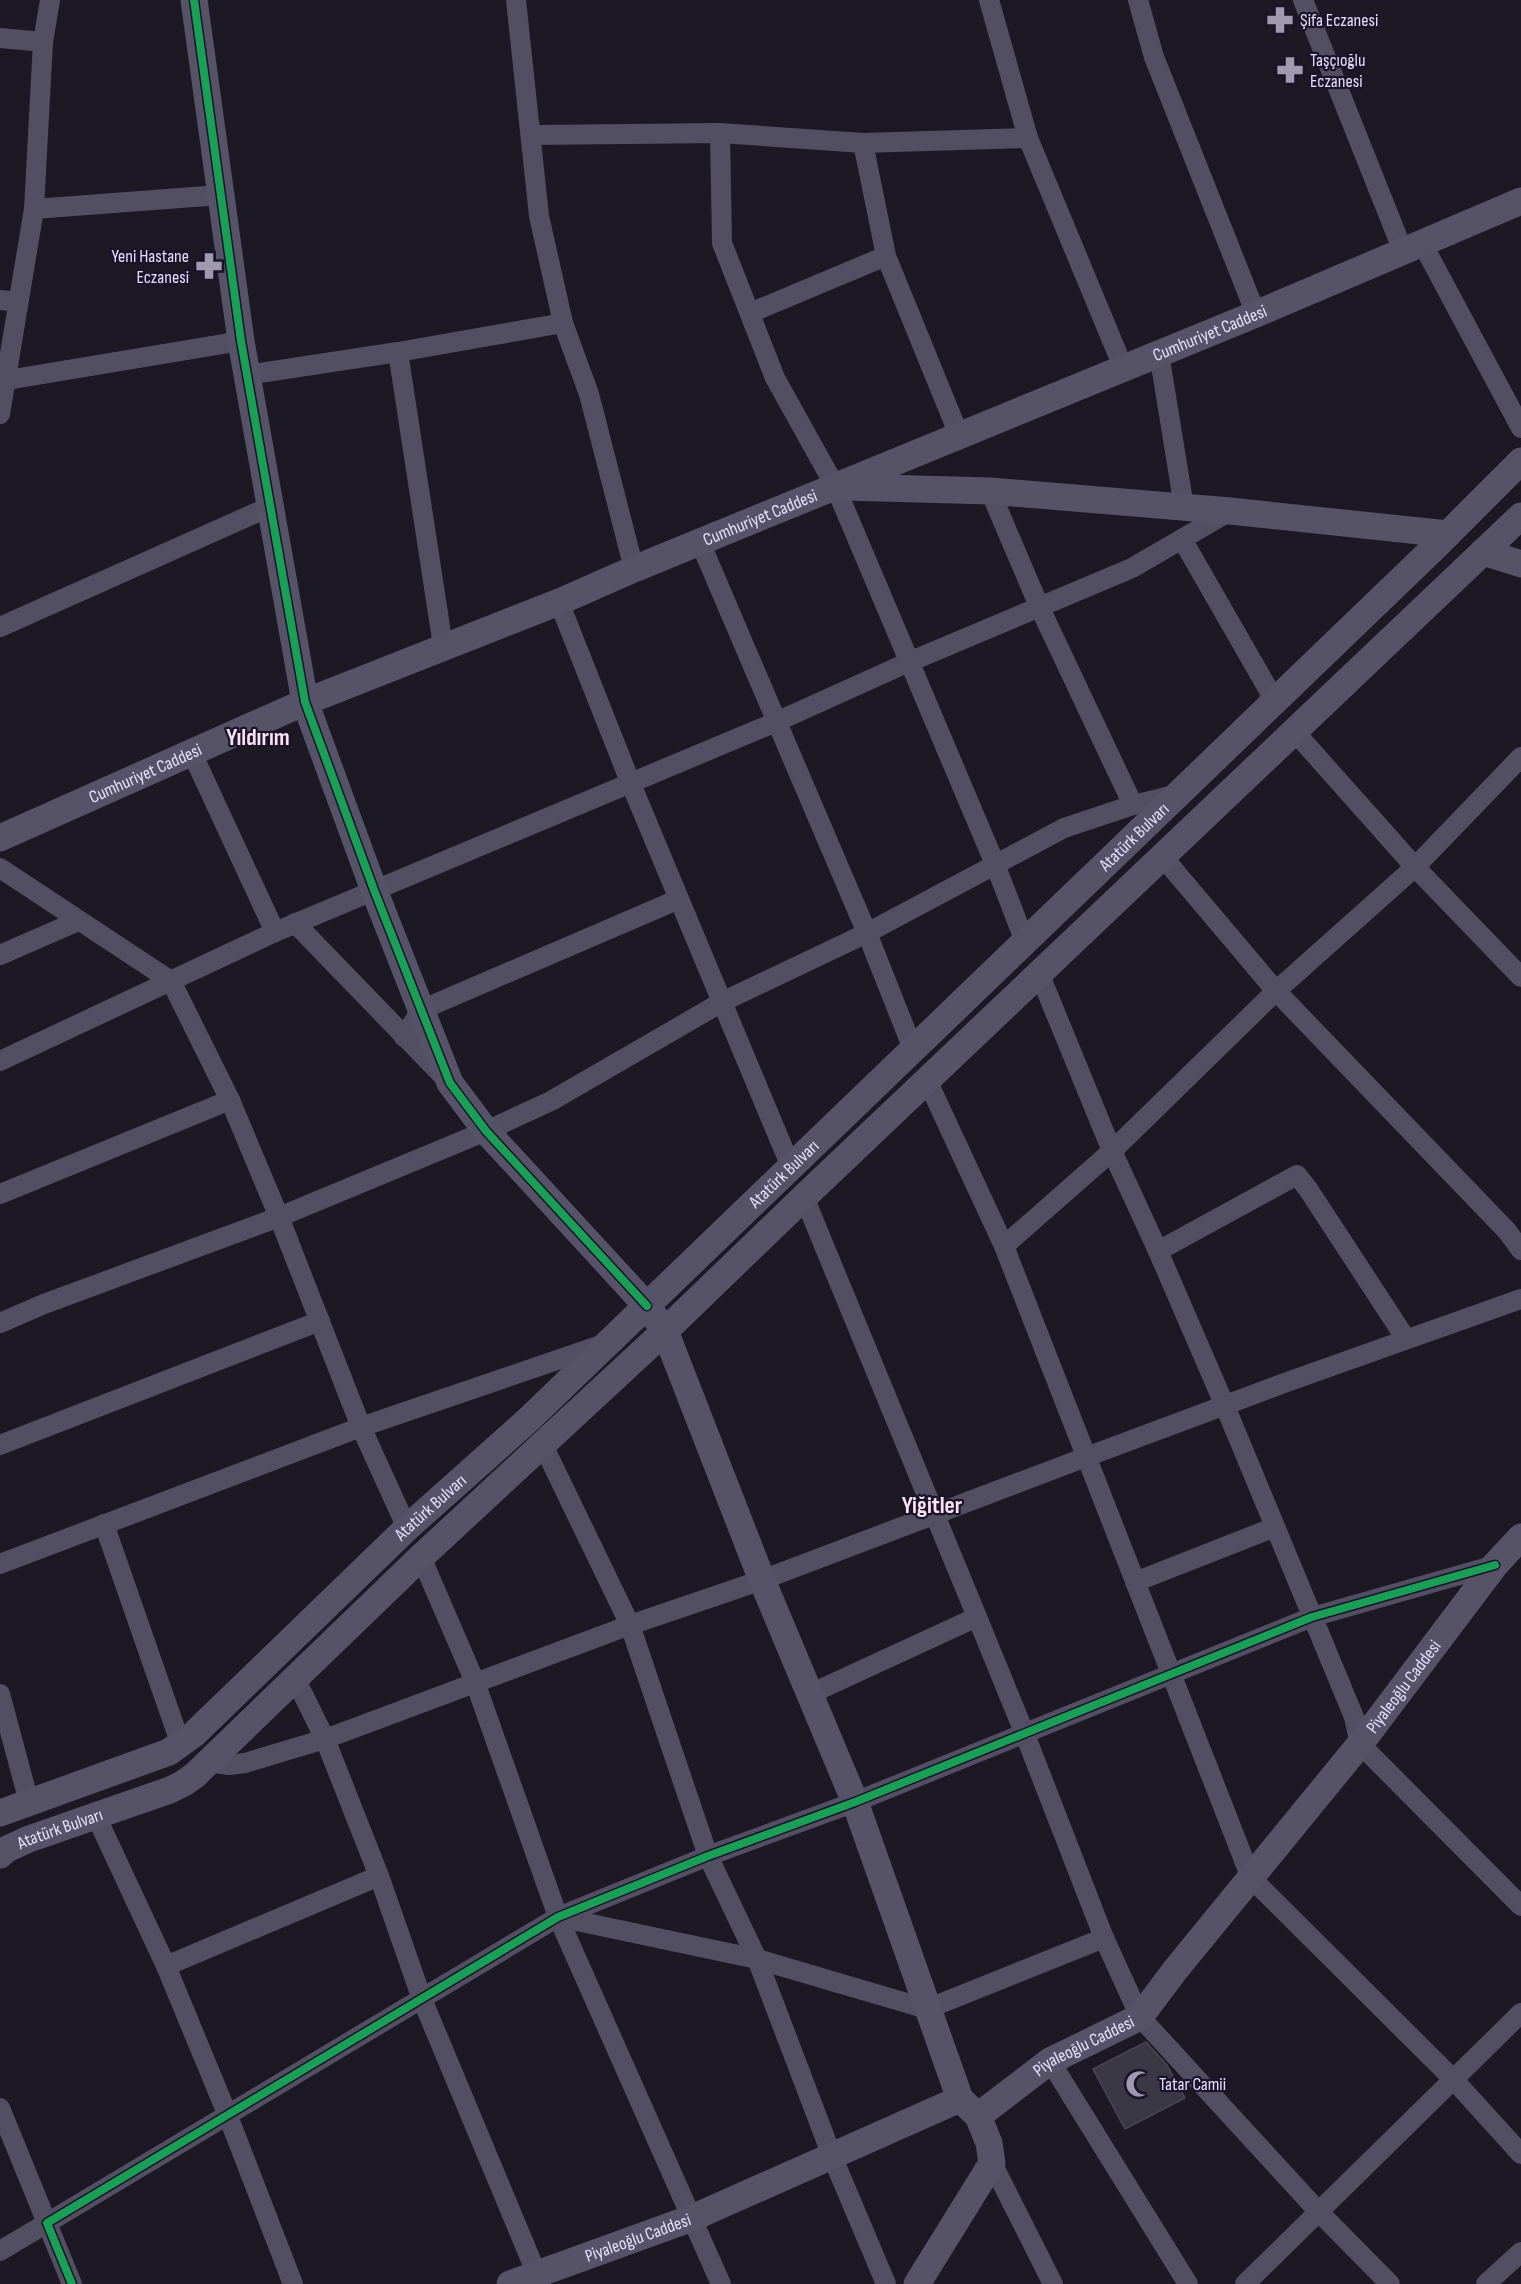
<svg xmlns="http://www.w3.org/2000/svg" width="1521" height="2284" font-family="'Sofia Sans Condensed',sans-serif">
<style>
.building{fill:#3b3845;stroke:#494556;stroke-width:1.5}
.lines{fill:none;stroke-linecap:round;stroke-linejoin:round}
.street{stroke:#524f63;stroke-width:20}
.secondary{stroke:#565368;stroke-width:27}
.cycleway-casing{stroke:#191429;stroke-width:11}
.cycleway{stroke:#1a9f57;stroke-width:8}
.labels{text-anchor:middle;stroke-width:4.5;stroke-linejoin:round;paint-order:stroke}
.poi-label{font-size:18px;fill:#e5dffb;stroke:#191429;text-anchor:start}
.street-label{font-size:18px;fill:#e5dffb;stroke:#191429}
.district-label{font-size:24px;font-weight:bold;fill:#fce1f0;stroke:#191429}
</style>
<rect width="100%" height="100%" fill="#1c1924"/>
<!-- building -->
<path class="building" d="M1146 2042 1167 2065 1185 2098 1125 2129 1093 2069Z"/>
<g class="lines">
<!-- street -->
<g class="street">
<path d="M516 0 539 216 563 323 589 394 634 569"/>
<path d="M989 0 1028 138 1123 367"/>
<path d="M1138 0 1154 57 1256 314"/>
<path d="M1303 0 1403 251"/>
<path d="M0 38 43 42"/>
<path d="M720 133 722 243 775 378 835 486 995 864 1025 942"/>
<path d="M532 135 720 133 863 143 1028 138"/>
<path d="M863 143 886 256 959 435"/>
<path d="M34 209 220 195"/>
<path d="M1422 243 1521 428"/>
<path d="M0 300 18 302"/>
<path d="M750 313 886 256"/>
<path d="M398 352 443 646"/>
<path d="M1159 353 1184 507"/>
<path d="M247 375 398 352 563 323"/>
<path d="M7 380 241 341"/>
<path d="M0 414 34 209 43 42 50 0"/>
<path d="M990 491 1039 606 1133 805"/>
<path d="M1182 539 1275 701"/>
<path d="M700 542 867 933 913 1049"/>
<path d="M559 602 631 784 791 1167"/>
<path d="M0 627 269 507"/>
<path d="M1294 731 1415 867 1521 977"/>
<path d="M192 753 275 932"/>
<path d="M1162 856 1276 991 1507 1231 1521 1250"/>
<path d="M0 868 171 981 230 1100 279 1217 361 1427 407 1528"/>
<path d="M295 923 446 1079"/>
<path d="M0 955 78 921"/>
<path d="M1039 973 1112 1151 1158 1251 1225 1406 1354 1717 1360 1744 1521 1906"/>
<path d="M404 1037 421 1010 679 899"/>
<path d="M0 1061 275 932 776 722 909 662 1132 568 1230 511"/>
<path d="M927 1080 1004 1246 1251 1878 1453 2079 1521 2154"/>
<path d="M0 1194 230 1100"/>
<path d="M804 1197 977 1617 810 1694"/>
<path d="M1004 1246 1112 1151 1276 991 1415 867 1521 757"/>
<path d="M1158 1251 1297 1175 1308 1189 1406 1339"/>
<path d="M0 1323 44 1304 279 1217 486 1131 551 1101 722 1002 867 933 1064 828 1133 805 1179 794"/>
<path d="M0 1445 320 1321"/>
<path d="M543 1445 630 1625 708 1856 757 1959 832 2156 886 2284"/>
<path d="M104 1524 181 1745"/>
<path d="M421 1557 475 1682 558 1917 721 2284"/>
<path d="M0 1564 361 1427 604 1344"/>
<path d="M1135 1582 1275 1527"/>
<path d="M977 1617 1024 1732 1104 1938 1140 2017 1319 2212 1390 2284"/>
<path d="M295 1678 325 1739 379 1876 422 1999 541 2284"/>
<path d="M0 1694 29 1802"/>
<path d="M208 1762 229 1765 245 1763 325 1739 630 1625 762 1580 1086 1457 1287 1382 1521 1299"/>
<path d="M96 1816 166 1966 228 2116 293 2284"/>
<path d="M558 1917 757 1959 927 2009 1104 1938"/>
<path d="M166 1966 379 1876"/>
<path d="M1050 2061 1188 2284"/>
<path d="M0 2108 47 2223 0 2251"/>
<path d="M992 2163 1053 2284"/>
<path d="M72 2284 47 2223 558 1917 708 1856 855 1802 1312 1617 1495 1565"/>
<path d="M1245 2284 1521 2013"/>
<path d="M1486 2284 1521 2252"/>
</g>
<!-- secondary -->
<g class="secondary">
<path d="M194 0 241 341 305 702 374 890 450 1083 486 1131 647 1306 665 1331 762 1580 855 1802 960 2099"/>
<path d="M845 487 990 491 1230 511 1448 534"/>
<path d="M1483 552 1521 564"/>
<path id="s1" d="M0 838 305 702 559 602 634 569 1256 314 1521 201"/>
<path id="s2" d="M0 1813 169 1752 194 1734 407 1528 528 1420 1436 546 1521 461"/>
<path id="s3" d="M0 1855 7 1849 29 1839 170 1790 184 1783 195 1775 421 1557 665 1331 804 1197 1521 516"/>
<path id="s4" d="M510 2284 692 2218 960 2099 978 2116 1050 2061 1140 2017 1176 1969 1360 1744 1495 1565 1521 1537"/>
<path d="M917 2284 992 2163 989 2143 978 2116"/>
</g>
<defs>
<g id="cycleway">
<path d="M194 0 241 341 305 702 374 890 450 1083 486 1131 647 1306"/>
<path d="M72 2284 47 2223 558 1917 708 1856 855 1802 1312 1617 1495 1565"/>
</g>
</defs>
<!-- cycleway casing -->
<use href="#cycleway" class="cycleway-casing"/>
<!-- cycleway -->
<use href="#cycleway" class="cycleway"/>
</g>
<!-- icons -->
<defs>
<symbol id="pharmacy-bare" viewBox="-9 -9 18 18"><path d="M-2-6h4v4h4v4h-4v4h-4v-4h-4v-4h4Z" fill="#9f9ab0" stroke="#191429" stroke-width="2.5" paint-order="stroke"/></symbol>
<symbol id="mosque-bare" viewBox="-9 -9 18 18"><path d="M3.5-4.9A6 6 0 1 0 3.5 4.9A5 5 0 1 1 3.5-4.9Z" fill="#9f9ab0" stroke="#191429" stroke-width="2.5" paint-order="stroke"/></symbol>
</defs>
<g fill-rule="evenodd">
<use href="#pharmacy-bare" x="1261" y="1" width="38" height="38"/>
<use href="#pharmacy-bare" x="1271" y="51" width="38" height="38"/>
<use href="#pharmacy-bare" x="190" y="247" width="38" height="38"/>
<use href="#mosque-bare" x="1120" y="2065" width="38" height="38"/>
</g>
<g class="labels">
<!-- poi labels -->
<g class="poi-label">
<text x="1300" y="26">Şifa Eczanesi</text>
<text x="1310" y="66">Taşçıoğlu<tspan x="1310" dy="21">Eczanesi</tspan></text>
<text x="189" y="262" text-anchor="end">Yeni Hastane<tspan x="189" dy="21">Eczanesi</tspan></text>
<text x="1159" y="2090">Tatar Camii</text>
</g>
<!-- street labels -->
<g class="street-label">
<text dy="6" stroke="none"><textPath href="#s1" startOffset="1311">Cumhuriyet Caddesi</textPath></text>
<text dy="6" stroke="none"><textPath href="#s1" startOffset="825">Cumhuriyet Caddesi</textPath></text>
<text dy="6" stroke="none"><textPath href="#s1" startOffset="159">Cumhuriyet Caddesi</textPath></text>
<text dy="6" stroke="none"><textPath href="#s2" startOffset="1510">Atatürk Bulvarı</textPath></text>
<text dy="6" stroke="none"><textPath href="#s2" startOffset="1024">Atatürk Bulvarı</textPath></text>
<text dy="6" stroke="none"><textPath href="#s2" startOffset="538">Atatürk Bulvarı</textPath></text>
<text dy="6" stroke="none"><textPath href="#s4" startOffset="1125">Piyaleoğlu Caddesi</textPath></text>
<text dy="6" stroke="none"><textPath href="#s3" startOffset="66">Atatürk Bulvarı</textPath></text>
<text dy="6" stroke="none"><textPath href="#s4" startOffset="639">Piyaleoğlu Caddesi</textPath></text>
<text dy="6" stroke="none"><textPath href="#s4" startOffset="136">Piyaleoğlu Caddesi</textPath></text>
</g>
<!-- district labels -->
<g class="district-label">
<text x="258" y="745">Yıldırım</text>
<text x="932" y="1513">Yiğitler</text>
</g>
</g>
</svg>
